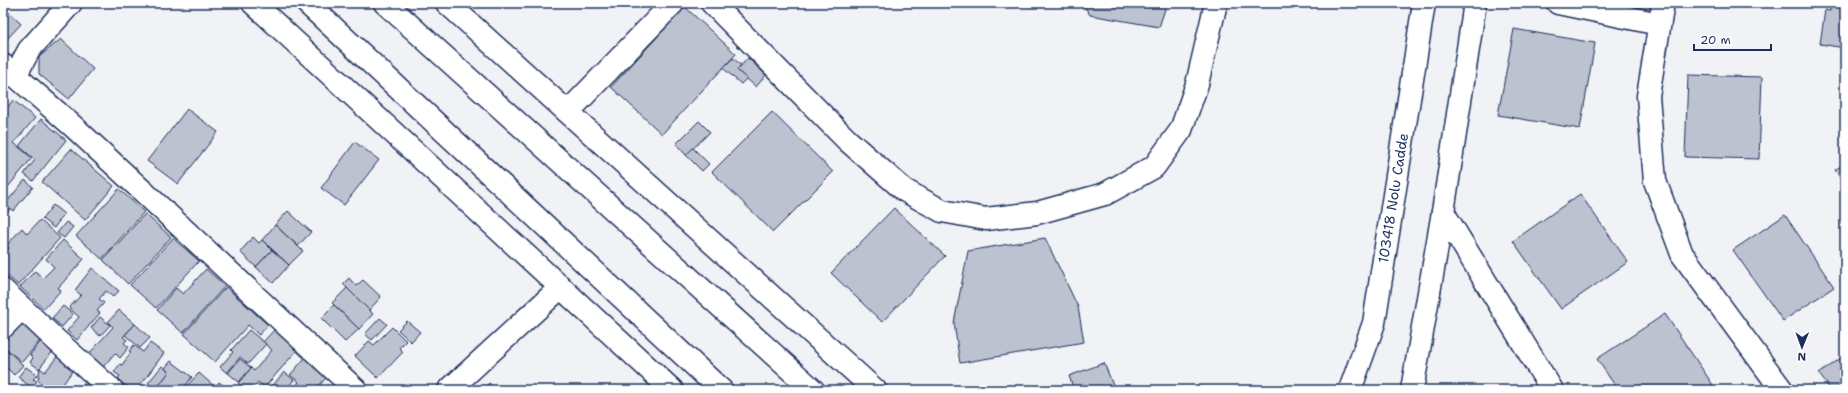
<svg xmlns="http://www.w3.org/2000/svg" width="1848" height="393" font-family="'Shantell Sans',sans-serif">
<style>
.building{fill:#bcc2d0;stroke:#1b2f5e}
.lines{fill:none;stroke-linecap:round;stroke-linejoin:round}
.street-casing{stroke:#1b2f5e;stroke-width:25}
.secondary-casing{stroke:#1b2f5e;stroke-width:25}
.primary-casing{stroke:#1b2f5e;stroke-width:25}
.street{stroke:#fff;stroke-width:22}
.secondary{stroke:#fff;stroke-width:22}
.primary{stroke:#fff;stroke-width:22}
.labels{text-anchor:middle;stroke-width:3;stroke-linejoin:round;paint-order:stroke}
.street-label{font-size:14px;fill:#1b2f5e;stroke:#fff}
</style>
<rect width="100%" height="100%" fill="#f1f2f5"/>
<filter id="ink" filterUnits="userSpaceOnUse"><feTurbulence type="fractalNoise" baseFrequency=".025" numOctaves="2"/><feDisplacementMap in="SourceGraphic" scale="8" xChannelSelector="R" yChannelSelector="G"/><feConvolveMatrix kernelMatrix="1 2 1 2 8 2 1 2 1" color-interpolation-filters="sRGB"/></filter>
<g filter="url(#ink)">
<!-- building -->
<g class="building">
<path d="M3 3H11L5 9 21 24 7 39 3 36Z"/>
<path d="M1082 3H1167L1159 27 1090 15Z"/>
<path d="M1831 3H1845V48L1820 44 1825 10 1830 11Z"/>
<path d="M685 7 736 54 662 134 611 87Z"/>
<path d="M1514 29 1595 43 1580 129 1498 115Z"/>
<path d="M61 39 93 69 69 99 39 74V57Z"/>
<path d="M733 58 741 65 737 70 747 78 741 84 723 68Z"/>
<path d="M748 58 766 75 756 87 737 70Z"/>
<path d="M1688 75 1762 77 1759 159 1685 157Z"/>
<path d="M3 81 10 86 3 95Z"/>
<path d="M13 100 35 118 14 143 32 158 3 193V113Z"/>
<path d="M187 109 218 132 178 184 147 161Z"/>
<path d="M772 112 833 172 773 232 712 172Z"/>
<path d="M41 119 66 140 33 181 24 174 35 160 19 146Z"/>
<path d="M699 121 710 132 686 155 676 144Z"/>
<path d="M355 142 379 160 344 205 321 188Z"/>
<path d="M693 148 709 164 702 171 686 155Z"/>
<path d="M71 149 114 186 85 220 42 182Z"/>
<path d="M1845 163V185L1835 170Z"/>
<path d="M25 180 33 187 13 211 5 204Z"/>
<path d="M119 189 144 212 102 259 76 236Z"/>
<path d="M1580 194 1628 262 1561 309 1513 241Z"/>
<path d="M3 203 10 209 3 217Z"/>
<path d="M53 205 64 214 54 228 42 219Z"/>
<path d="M894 208 945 256 882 322 831 273Z"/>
<path d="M288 211 311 232 298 246 275 225Z"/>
<path d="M145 214 171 237 128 284 103 260Z"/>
<path d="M1785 215 1834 287 1783 321 1733 250Z"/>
<path d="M40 220 60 238 18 285 3 272V255L9 248 6 246 22 228 27 234Z"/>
<path d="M66 222 73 227 64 238 57 233Z"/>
<path d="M275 225 303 251 289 265 262 240Z"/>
<path d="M253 237 259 243 262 240 272 250 256 267 240 252Z"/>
<path d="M173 238 199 261 156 308 130 285Z"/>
<path d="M1045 238 1078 307 1084 342 960 363 954 323 968 251Z"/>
<path d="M63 240 84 259 58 288 61 290 44 309 20 287 35 271 43 278 54 267 46 259Z"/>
<path d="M272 250 289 265 273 283 256 267Z"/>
<path d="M92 268 119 291 113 297 106 291 99 299 104 303 97 311 100 313 77 340 67 331 79 317 69 308 81 295 75 290Z"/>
<path d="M206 269 225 286 183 333 157 310 176 288 183 294Z"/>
<path d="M349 278 356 286 363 280 381 297 369 310 343 284Z"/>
<path d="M226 287 268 325 259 335 248 325 215 362 184 334Z"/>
<path d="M347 288 373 314 359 329 332 303Z"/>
<path d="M334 305 359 329 345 342 321 318Z"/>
<path d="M63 306 73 314 62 327 52 318Z"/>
<path d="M119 310 135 324 123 337 127 340 124 343 129 347 120 358 115 353 103 367 89 354 113 327 108 322Z"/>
<path d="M1665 314 1713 385 1705 390H1618L1597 359Z"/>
<path d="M19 316 44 336 22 362 3 346V335Z"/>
<path d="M100 317 110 325 100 336 91 328Z"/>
<path d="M380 318 387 324 372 340 365 334Z"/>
<path d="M407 321 420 332 411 342 398 330Z"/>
<path d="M135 324 150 338 140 348 125 335Z"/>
<path d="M392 327 406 341 399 348 403 352 378 378 355 356 369 341 374 345Z"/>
<path d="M275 329 298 349 265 387 258 382 251 390H246L238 383 251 368 254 371 272 350 263 342Z"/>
<path d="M249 330 266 344 248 364 240 357 227 373 220 367 233 352 231 350Z"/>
<path d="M45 336 57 346 39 369 30 362 33 358 30 355Z"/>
<path d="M150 343 164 353 137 390H132L117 379 120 376 114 372 120 364 122 365 131 352 129 351 134 345 143 352Z"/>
<path d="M5 348 23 365 14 375 3 364V351Z"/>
<path d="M60 353 75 367 59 390 54 388 52 390H38L41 384 38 379 40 368 45 372Z"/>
<path d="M1845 355V390H1831L1819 374Z"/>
<path d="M305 358 327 377 315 390H293L299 382 290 375Z"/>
<path d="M240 359 251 368 239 382 228 373Z"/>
<path d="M171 361 192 377 182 390H155L169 372 165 368Z"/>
<path d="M1104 363 1115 390H1074L1069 376Z"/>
<path d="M3 364 5 366V388L3 390Z"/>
<path d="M162 366 169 372 156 389 148 383Z"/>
<path d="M26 367 37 375 33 379 37 381 32 388 18 377Z"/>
<path d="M284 372 294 380 285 390H269Z"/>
<path d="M199 373 215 387 212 390H188L185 388Z"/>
<path d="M89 378 103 390H79Z"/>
<path d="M219 382 229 390H212Z"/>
<path d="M489 383 497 390H482Z"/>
</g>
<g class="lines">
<defs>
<g id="street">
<path d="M712 3 847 140 904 190 942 211 986 219 1037 213 1105 194 1154 167 1181 130 1197 84 1216 3"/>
<path d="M1558 3 1659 24"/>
<path d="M1663 3 1648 96 1655 181 1682 254 1782 390"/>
<path d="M3 65 75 128 356 390"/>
<path d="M15 76 29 50 71 3"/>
<path d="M568 112 673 3"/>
<path d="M1443 212 1552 390"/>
<path d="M3 290 56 340 112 390"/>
<path d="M3 327 22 308"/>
<path d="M449 390 561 287"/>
</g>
<g id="secondary">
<path d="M253 3 672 390"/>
<path d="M447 3 875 390"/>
<path d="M1350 390 1374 323 1424 3"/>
<path d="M1412 390 1443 212 1475 3"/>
</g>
<g id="primary">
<path d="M307 3 721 390"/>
<path d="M385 3 813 390"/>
</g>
</defs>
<!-- street casing -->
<use href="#street" class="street-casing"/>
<!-- secondary casing -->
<use href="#secondary" class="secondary-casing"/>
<!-- primary casing -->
<use href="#primary" class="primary-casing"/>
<!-- street -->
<use href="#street" class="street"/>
<!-- secondary -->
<use href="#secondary" class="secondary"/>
<!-- primary -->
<use href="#primary" class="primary"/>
</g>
</g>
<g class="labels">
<!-- street labels -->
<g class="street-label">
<text transform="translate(1393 198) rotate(-81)" y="5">103418 Nolu Cadde</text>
</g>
</g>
<!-- margin -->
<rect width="1848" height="393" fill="none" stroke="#fff" stroke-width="16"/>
<rect x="8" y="8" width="1832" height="377" fill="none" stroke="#1b2f5e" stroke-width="1.5" filter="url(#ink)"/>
<!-- north arrow -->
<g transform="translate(1802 347) rotate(181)" stroke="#ffffff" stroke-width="3" paint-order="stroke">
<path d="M0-3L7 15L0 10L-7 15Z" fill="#1b2f5e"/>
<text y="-6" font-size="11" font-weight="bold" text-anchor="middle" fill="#1b2f5e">N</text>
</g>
<!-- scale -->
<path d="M1694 44v6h77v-6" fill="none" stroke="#1b2f5e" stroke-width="2"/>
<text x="1700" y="44" font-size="12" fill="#1b2f5e" stroke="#ffffff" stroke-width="3" paint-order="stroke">20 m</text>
</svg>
